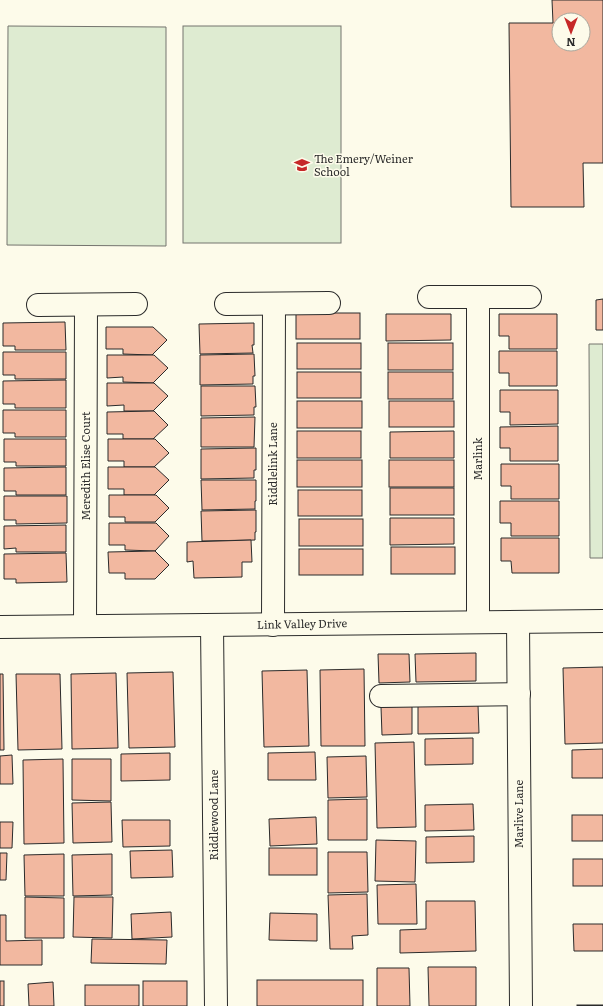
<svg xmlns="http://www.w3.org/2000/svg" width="603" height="1006" font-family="Literata,serif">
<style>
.green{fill:#deebd1;stroke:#74746e}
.building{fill:#f2b8a0;stroke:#2b2b2b;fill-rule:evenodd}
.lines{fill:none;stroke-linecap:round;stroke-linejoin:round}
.minor-casing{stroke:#2b2b2b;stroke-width:24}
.minor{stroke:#fdfbea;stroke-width:22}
.labels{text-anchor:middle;stroke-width:3;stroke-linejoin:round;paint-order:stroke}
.poi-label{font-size:11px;fill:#2b2b2b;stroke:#fdfbea;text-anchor:start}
.street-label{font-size:11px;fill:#2b2b2b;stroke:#fdfbea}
</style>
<rect width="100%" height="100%" fill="#fdfbea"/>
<!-- green -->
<g class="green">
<path d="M8 26 166 27V246L7 245Z"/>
<rect x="183" y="26" width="158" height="217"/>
<path d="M589 344H603V558H590Z"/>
</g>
<!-- building -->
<g class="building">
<path d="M552 0H603V163H583L584 207H511L509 23H553ZM559 20H583V44H559Z"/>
<path d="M603 299V330H596V300Z"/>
<rect x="296" y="313" width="64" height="26"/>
<path d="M386 314H451V340L386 341Z"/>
<path d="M499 314H557V349H509V336H499Z"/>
<path d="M65 322 66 350H15V346H3V323Z"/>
<path d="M254 323V345H252L253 353 200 354 199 324Z"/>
<path d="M106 327H153L167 340 152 355 123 354V349H106Z"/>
<rect x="297" y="343" width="64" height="26"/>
<rect x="388" y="343" width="65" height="27"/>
<path d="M499 351H557V386H509V373H499Z"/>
<path d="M3 352H66V379H15V375H3Z"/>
<path d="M254 354 255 376H253V384L200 385V355Z"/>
<path d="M107 355H154L168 368 153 383 123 382V377L107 378Z"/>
<rect x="297" y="372" width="64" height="26"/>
<rect x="388" y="372" width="65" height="27"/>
<path d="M66 380V408H15V404H3V381Z"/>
<path d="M107 383H154L168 396 153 411H124V405L107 406Z"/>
<path d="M201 386H255L256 407H254V415L201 416Z"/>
<path d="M500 390H558V424L510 425V412H500Z"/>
<rect x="297" y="401" width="65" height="27"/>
<rect x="389" y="401" width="65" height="26"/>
<path d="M3 410H66V437H15V433H3Z"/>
<path d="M154 411 168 425 153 439H123V434H107V412Z"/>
<path d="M255 417 254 447H201V418Z"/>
<path d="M558 426V461H510V448H500V427Z"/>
<rect x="297" y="431" width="64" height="27"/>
<path d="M454 431V458H390V432Z"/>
<path d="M4 439H66V466H16V462H4Z"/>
<path d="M108 439H155L169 453 154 467H124V461H108Z"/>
<path d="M256 448V470H254V478L201 479V449Z"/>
<rect x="297" y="460" width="65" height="27"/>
<rect x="389" y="460" width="65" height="27"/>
<path d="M501 464H559V499H511V486H501Z"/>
<path d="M66 467V495H16V491H4V468Z"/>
<path d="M108 467H155L169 480 154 495H124V489H108Z"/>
<path d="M201 480H256V501H255V509L202 510Z"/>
<rect x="390" y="488" width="64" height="27"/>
<rect x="298" y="490" width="64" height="26"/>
<path d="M109 495H156L169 508 155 522H125V517H109Z"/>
<path d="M4 496H67V523L16 524V520H4Z"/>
<path d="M500 501H559V536H511V523H500Z"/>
<path d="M256 510V532H255V540L202 541 201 511Z"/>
<path d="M390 518H454V544L390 545Z"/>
<rect x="299" y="519" width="64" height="27"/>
<path d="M109 523H156L169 536 155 551 125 550V545H109Z"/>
<path d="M66 525V552H16V548L4 549V526Z"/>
<path d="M501 538H559V573H512L511 561H501Z"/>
<path d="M251 540 252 562H242V577L194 578 193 561 187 562V542Z"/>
<rect x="391" y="547" width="64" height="27"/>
<rect x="299" y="549" width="64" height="26"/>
<path d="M155 551 169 565 155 579H125V573H109L108 552Z"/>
<path d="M66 553 67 582 16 583V579H4V554Z"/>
<path d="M476 653V681L416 682 415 654Z"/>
<path d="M378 654H409L410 682 379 683Z"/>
<path d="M603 667V743L565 744 563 668Z"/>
<path d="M364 669 365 746H321L320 670Z"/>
<path d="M307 670 309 746 264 747 262 671Z"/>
<path d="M173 672 175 747 129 748 127 673Z"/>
<path d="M116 673 118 748 72 749 71 674Z"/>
<path d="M0 674H3L4 750H0Z"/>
<path d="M16 674H60L62 749 18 750Z"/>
<path d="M478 705 479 733 418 734V706Z"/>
<path d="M412 706V734L382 735 381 707Z"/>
<path d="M473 738V764L425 765V739Z"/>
<path d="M414 742 416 827 377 828 375 743Z"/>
<path d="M603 749V778H572V750Z"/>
<path d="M315 752 316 780H268V753Z"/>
<path d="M170 753V780L121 781V754Z"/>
<path d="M12 755 13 784H0V756Z"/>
<path d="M366 756 367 797 328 798 327 757Z"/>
<path d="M63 759 64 843 24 844 23 760Z"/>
<path d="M72 759H111V801L72 800Z"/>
<path d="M367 799V840H328V800Z"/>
<path d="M111 802 112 842 73 843 72 803Z"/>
<path d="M473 804 474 830 425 831V805Z"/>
<rect x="572" y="815" width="31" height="26"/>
<path d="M316 817 317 844 270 846 269 819Z"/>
<path d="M122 820H170V846L123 847Z"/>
<path d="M0 822H13L12 848H0Z"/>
<path d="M474 836V862L426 863V837Z"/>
<path d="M376 840 416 841 415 882 375 881Z"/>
<rect x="269" y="848" width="48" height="27"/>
<path d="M172 850 173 877 131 878 130 851Z"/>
<path d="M328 852H367L368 892 328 893Z"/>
<path d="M0 853H7L6 880H0Z"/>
<path d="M64 854V896H25L24 855Z"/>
<path d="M112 854V895L73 896 72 855Z"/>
<rect x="573" y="859" width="30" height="27"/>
<path d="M416 884 417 924H378L377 885Z"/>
<path d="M367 894 368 935 352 936 353 949H330L328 895Z"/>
<path d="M25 897 64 898V938H25Z"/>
<path d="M74 897H113L112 938 73 937Z"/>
<path d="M426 901H475L476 951 400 953V930L426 929Z"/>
<path d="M171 912 172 937 132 939 131 914Z"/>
<path d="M270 913 317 914V941L269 940Z"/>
<path d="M0 915H6V941L42 940V965H0Z"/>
<path d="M573 924H603V951H574Z"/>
<path d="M92 939 167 940 166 964 91 963Z"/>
<path d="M428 967H476V1006H429Z"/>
<path d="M377 968H409L410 1006H377Z"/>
<rect x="257" y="980" width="106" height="26"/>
<rect x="0" y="981" width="4" height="25"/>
<rect x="143" y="981" width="44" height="25"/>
<path d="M53 982 54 1006H29L28 984Z"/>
<rect x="85" y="985" width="54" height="21"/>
<rect x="577" y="1005" width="26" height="1"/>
</g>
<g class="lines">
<defs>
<g id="minor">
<path d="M429 297H530"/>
<path d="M478 297V622"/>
<path d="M226 304 329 303"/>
<path d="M38 305 136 304"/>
<path d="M518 622 521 1006"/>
<path d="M212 625 216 1006"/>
<path d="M273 625 274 304"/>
<path d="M85 626 86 305"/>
<path d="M0 627 603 621"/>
<path d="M381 696 519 694"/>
</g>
</defs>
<!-- minor casing -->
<use href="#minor" class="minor-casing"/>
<!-- minor -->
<use href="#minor" class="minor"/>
</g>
<!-- icons -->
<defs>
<symbol id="school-bare" viewBox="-9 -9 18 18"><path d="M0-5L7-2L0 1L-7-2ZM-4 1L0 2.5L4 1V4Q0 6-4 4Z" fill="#c62828" stroke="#fdfbea" stroke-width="2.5" paint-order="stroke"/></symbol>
</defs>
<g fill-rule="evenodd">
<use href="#school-bare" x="291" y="154" width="22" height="22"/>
</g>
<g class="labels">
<!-- poi labels -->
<g class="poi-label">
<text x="314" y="163">The Emery/Weiner<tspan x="314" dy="13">School</tspan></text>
</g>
<!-- street labels -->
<g class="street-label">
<text transform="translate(478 459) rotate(-90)" y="4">Marlink</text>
<text transform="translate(273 464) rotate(-90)" y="4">Riddlelink Lane</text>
<text transform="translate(86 466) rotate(-90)" y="4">Meredith Elise Court</text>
<text transform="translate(302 624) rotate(-1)" y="4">Link Valley Drive</text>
<text transform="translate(519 814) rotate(-90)" y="4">Marlive Lane</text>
<text transform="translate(214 815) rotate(-90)" y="4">Riddlewood Lane</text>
</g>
</g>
<!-- north arrow -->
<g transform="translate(571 32) rotate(180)"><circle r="19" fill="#fdfbea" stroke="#a9a89e"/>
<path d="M0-3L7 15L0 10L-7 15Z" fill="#c62828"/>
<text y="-6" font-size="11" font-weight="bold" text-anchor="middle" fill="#2b2b2b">N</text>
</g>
</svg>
